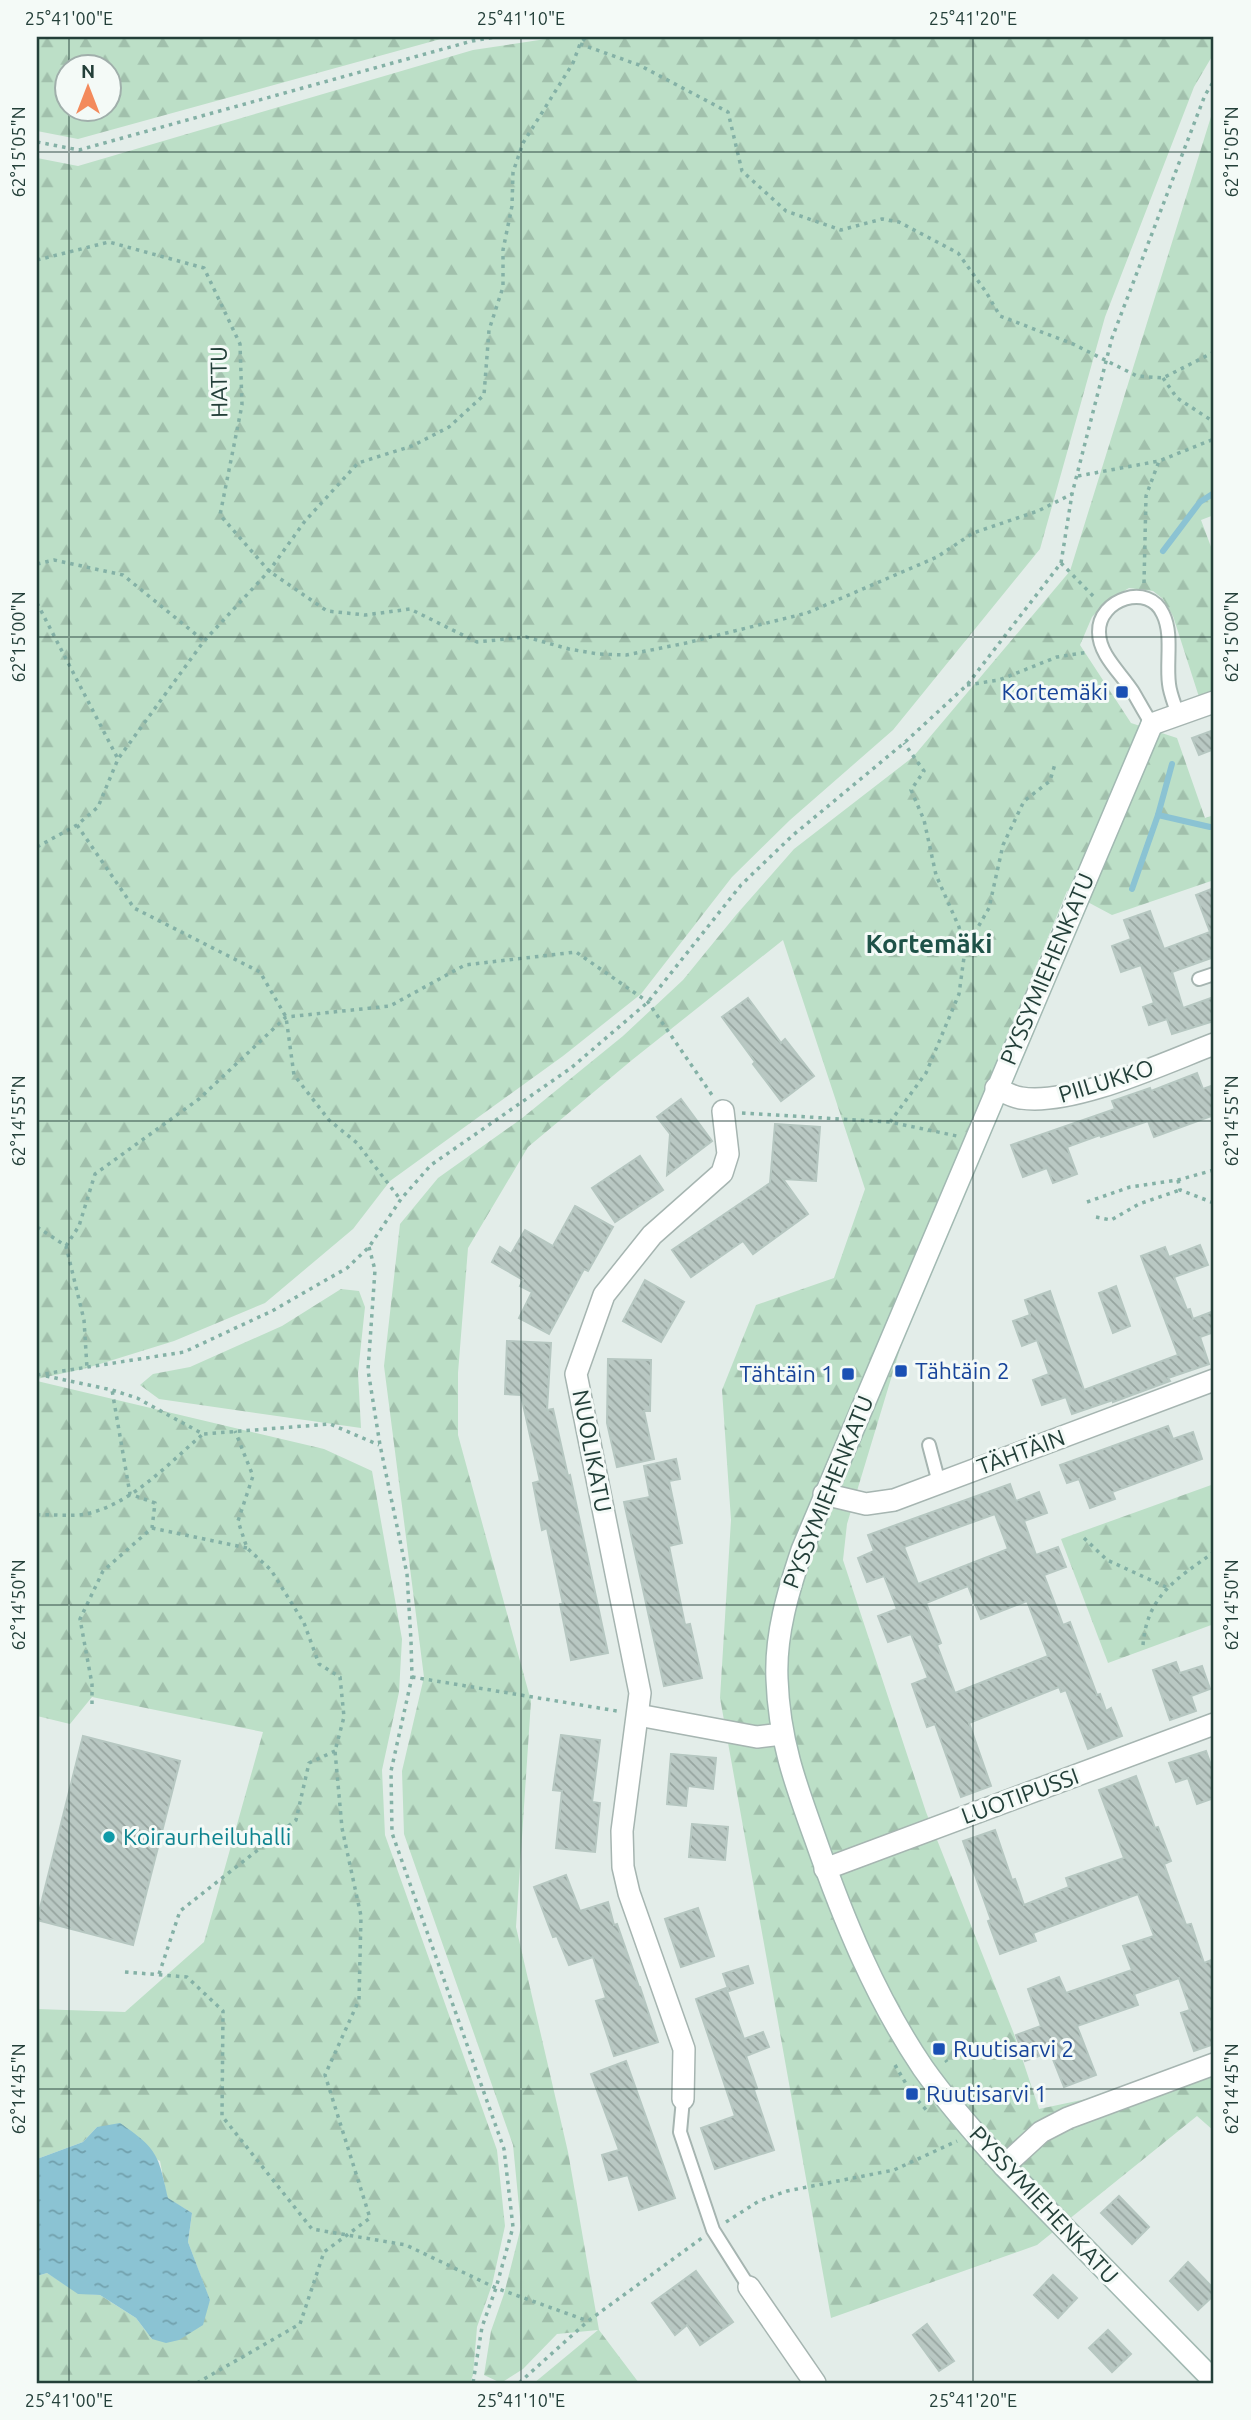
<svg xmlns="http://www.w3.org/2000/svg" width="1251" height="2420" font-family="Ubuntu,sans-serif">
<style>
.forest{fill:url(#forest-firs);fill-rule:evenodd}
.water{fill:url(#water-ripples)}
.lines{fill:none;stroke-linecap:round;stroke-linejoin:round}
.stream{stroke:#8bc3d3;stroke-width:6}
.building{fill:url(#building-back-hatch);stroke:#b6c7c1;stroke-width:2;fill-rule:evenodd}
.lane-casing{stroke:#a6b5b1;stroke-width:16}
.street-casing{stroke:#a6b5b1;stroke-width:24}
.secondary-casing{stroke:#a2b9b2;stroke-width:24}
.path{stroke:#84b1a6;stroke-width:3.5;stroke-dasharray:3.5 5;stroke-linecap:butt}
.lane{stroke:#fff;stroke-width:12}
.street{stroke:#fff;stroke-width:21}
.secondary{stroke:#fff;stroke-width:21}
.ticks{fill:none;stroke:#233f39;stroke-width:2;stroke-opacity:0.45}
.transit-dot{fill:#1a4fb4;stroke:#f4faf7;stroke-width:2.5}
.culture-dot{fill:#0f9aa8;stroke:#f4faf7;stroke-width:2.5}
.labels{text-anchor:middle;stroke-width:6;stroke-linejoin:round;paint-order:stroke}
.street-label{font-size:23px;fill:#233f39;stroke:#f4faf7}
.transit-label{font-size:23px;fill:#164399;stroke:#f4faf7;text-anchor:start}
.culture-label{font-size:23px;fill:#0d838f;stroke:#f4faf7;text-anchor:start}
.quarter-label{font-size:26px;font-weight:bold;fill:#1e5248;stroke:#f4faf7}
.neatline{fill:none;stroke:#233f39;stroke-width:2.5}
.ticks-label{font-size:18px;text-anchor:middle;fill:#233f39}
</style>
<defs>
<pattern id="forest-firs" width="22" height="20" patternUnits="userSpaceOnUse" patternTransform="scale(1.75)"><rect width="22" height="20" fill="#bcdfc7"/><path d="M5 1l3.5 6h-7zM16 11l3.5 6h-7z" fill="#a1c0ac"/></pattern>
<pattern id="water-ripples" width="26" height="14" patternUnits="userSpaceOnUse" patternTransform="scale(1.75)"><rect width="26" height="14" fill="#8bc3d3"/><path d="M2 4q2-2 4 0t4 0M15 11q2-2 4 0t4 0" fill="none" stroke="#71a0ac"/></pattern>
<pattern id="building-back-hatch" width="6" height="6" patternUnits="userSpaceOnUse" patternTransform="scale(1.75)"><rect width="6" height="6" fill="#b9c8c3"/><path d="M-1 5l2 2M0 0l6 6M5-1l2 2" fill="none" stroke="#96a49f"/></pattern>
</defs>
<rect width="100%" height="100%" fill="#e3ede9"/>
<!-- forest -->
<g class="forest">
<path d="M37 37H448L78 139 37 131ZM108 66V108H66V66Z"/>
<path d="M559 37H1214V53L1194 87 1105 317 1040 549 893 730 790 820 732 877 641 994 563 1056 390 1181 353 1229 265 1303 174 1341 87 1368 37 1379V158L78 166 473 50Z"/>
<path d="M1214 107V515L1201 520 1214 555V692L1199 697 1173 616 1163 599 1153 591 1129 588 1109 600 1092 617 1080 645 1131 723 1177 738 1205 818 1214 815V880L1112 915 1067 891 959 1154 847 1524 843 1560 926 1812 1014 2034 1039 2109 1214 2072V2131L1197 2116 1037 2245 831 2318 720 1698 731 1520 722 1390 756 1305 834 1278 865 1189 783 940 632 1060 528 1147 468 1248 458 1373V1435L531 1701 516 1927 568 2152 599 2330 639 2383H534L598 2330 557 2334 523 2369 501 2383 484 2375 491 2331 504 2294 521 2227 513 2145 404 1834 402 1771 424 1677 384 1366 400 1224 438 1178 521 1119 623 1036 683 980 736 915 794 849 913 757 1070 571Z"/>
<path d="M341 1289 359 1291 365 1307 358 1373 361 1428 159 1399 140 1385 153 1374 190 1367 282 1326Z"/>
<path d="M37 1381 324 1449 372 1471 402 1639 399 1692 382 1770 385 1835 497 2150 505 2226 492 2285 477 2327 473 2375 470 2383H37V2276L47 2273 78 2293 100 2295 136 2318 152 2339 210 2301 188 2242 192 2213 167 2198 160 2161 97 2127 83 2142 37 2159V2009L125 2012 204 1942 263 1732 92 1697 70 1724 37 1716Z"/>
<path d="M1214 1484V1624L1108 1663 1061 1539Z"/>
</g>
<!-- water -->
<path class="water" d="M120 2123C157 2149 158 2153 168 2198L192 2213 188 2242 210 2300 203 2325 179 2340 166 2343 152 2339 136 2318 100 2295 78 2294 47 2273 37 2276V2159L83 2142 97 2127Z"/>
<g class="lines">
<!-- stream -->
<g class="stream">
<path d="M1163 551 1200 502 1214 493"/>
<path d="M1158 815 1210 827"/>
<path d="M1132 889 1158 815 1172 764"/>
</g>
</g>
<!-- building -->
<g class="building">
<path d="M1214 730V749L1199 755 1192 738Z"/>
<path d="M1214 888V957L1172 972 1183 1008 1214 997V1021L1172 1034 1167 1019 1149 1025 1143 1007 1154 1003 1141 965 1121 972 1112 946 1131 939 1124 920 1150 911 1164 949 1210 932 1196 895Z"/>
<path d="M748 998 781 1043 785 1039 814 1076 781 1101 753 1064 755 1062 722 1017Z"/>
<path d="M1197 1073 1203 1089 1214 1085V1115L1154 1137 1148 1121 1101 1137 1100 1135 1067 1147 1077 1174 1053 1183 1047 1168 1023 1177 1011 1145 1115 1109 1112 1101 1150 1088 1151 1091Z"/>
<path d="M681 1099 712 1141 667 1175 670 1134 657 1117Z"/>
<path d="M775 1124 820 1127 816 1181 783 1179 808 1214 753 1254 743 1241 691 1277 672 1250 770 1183Z"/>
<path d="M640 1156 663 1190 615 1222 592 1188Z"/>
<path d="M575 1206 613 1227 588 1271 584 1269 549 1334 519 1318 532 1292 520 1286 523 1280 492 1262 500 1247 511 1254 525 1230 553 1246Z"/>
<path d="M1200 1245 1208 1265 1174 1277 1187 1310 1190 1309 1193 1319 1214 1311V1332L1200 1337 1209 1364 1168 1378 1170 1381 1113 1402V1400L1072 1414 1066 1397 1042 1405 1033 1380 1049 1374 1037 1340 1022 1346 1013 1321 1030 1315 1025 1300 1050 1291 1084 1390 1178 1355 1141 1256 1165 1247 1169 1257Z"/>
<path d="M645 1280 684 1302 661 1342 623 1321Z"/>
<path d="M1116 1286 1130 1326 1113 1333 1099 1293Z"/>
<path d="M507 1341 551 1343 547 1410 553 1409 568 1476 570 1475 608 1653 571 1660 560 1604H563L547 1528 542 1530 533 1483 540 1481 521 1395 505 1394Z"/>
<path d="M608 1359 651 1360 650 1411H644L654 1459 617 1467 607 1423Z"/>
<path d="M1168 1426 1173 1439 1193 1432 1202 1459 1112 1492 1115 1499 1090 1508 1079 1479 1067 1483 1060 1465Z"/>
<path d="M676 1459 680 1479 669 1481 682 1543 669 1546 685 1625 690 1624 702 1678 664 1686 624 1502 650 1497 644 1466Z"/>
<path d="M1010 1484 1016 1501 1039 1492 1047 1513 1024 1521 1036 1555 1058 1547 1066 1567 1044 1575 1063 1625 1070 1622 1097 1695 1100 1694 1106 1711 1111 1708 1122 1736 1088 1749 1066 1690 1061 1692 1059 1687 969 1723 991 1786 961 1797 935 1724 927 1727 912 1684 928 1678 911 1634 888 1642 878 1616 897 1609 884 1576 867 1582 858 1558 874 1551 868 1535ZM995 1514 1008 1549 918 1584 904 1547ZM968 1586 981 1619 1027 1601 1048 1656 955 1693 937 1645 941 1643 926 1603Z"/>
<path d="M1176 1662 1180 1673 1202 1666 1210 1689 1191 1696 1196 1711 1170 1720 1153 1670Z"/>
<path d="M561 1735 600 1740 592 1802 600 1803 595 1852 556 1848 562 1791 553 1790Z"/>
<path d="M83 1736 180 1761 133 1945 37 1920Z"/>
<path d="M1206 1751 1211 1765 1214 1764V1798L1197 1804 1188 1778 1176 1782 1169 1763Z"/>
<path d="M671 1754 716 1758 713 1789 688 1786 686 1806 667 1804Z"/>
<path d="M1136 1776 1155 1828 1158 1827 1171 1861 1164 1864 1186 1925 1191 1924 1204 1963 1214 1959V2044L1194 2051 1181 2013 1190 2010 1179 1978 1134 1994 1138 2005 1077 2026 1096 2075 1064 2087 1050 2052 1025 2061 1016 2035 1041 2026 1028 1989 1059 1977 1066 1993 1132 1970 1123 1946 1154 1936 1138 1894 1033 1933 1036 1941 1000 1954 988 1921 991 1920 963 1841 995 1830 1012 1880 1015 1879 1024 1905 1069 1887 1066 1878 1124 1858 1099 1790Z"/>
<path d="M692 1824 728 1827 725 1860 689 1857Z"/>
<path d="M566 1875 580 1911 608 1902 614 1925 617 1924 639 1987H640L658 2042 614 2056 596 2001 606 1998 593 1957 569 1965 557 1936 553 1937 534 1887Z"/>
<path d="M698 1908 714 1956 681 1967 665 1919Z"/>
<path d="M748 1966 753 1983 729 1991 723 1974Z"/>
<path d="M726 1988 744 2039 763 2032 769 2047 746 2056 757 2088 754 2090 774 2150 715 2169 701 2128 735 2116 696 1999Z"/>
<path d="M626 2061 675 2198 639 2210 628 2175 609 2180 602 2155 619 2150 591 2074Z"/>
<path d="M1119 2196 1149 2227 1132 2244 1101 2213Z"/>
<path d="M1188 2262 1214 2289V2295L1198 2310 1170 2281Z"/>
<path d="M696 2271 733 2322 700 2345 687 2325 675 2335 652 2303Z"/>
<path d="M1053 2275 1077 2298 1058 2318 1034 2295Z"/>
<path d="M927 2324 954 2361 939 2371 913 2335Z"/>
<path d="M1108 2330 1131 2354 1112 2372 1089 2348Z"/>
</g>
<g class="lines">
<defs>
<g id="lane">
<path d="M1152 724C1145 714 1139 702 1133 692 1121 673 1099 655 1099 632 1098 599 1149 582 1163 614 1173 634 1166 662 1169 684 1170 694 1175 705 1178 715"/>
<path d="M1199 979 1214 974"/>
<path d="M929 1445 939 1483"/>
<path d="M683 2099 680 2132 713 2230 749 2287"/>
</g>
<g id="street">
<path d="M1152 724 1214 702"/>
<path d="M996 1088C1004 1092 1013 1097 1021 1098 1073 1106 1164 1063 1214 1044"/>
<path d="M824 1494 866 1504 894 1500 1214 1380"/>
<path d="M638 1715 757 1737 782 1734"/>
<path d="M825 1869 1214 1724"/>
<path d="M683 2099 684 2049 629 1893 623 1867 622 1831 640 1693 576 1374 604 1295 652 1235 722 1173 728 1154 723 1111"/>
<path d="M1004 2166 1041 2132 1068 2118 1214 2064"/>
<path d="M749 2287 815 2383"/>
</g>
<path id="secondary" d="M1152 724 802 1550C788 1592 775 1635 777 1679 779 1739 795 1783 815 1838 843 1918 875 1997 923 2068 947 2102 976 2135 1004 2166L1214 2381"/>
</defs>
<!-- lane casing -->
<use href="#lane" class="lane-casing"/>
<!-- street casing -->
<use href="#street" class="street-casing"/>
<!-- secondary casing -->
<use href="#secondary" class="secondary-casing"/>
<!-- path -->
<g class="path">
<path d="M580 44 639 65 728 112 742 171 786 211 841 230 882 219 899 222 958 253 986 292 1000 316 1073 344 1137 376 1163 378 1214 352"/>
<path d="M37 142 79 150 472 41 495 37"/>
<path d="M37 260 109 242 204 268 240 344 242 405 220 515 269 571 327 611 365 615 410 609 477 642 526 637 569 649 598 654 626 655 686 643 807 613 937 557 973 533 1038 511 1072 494"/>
<path d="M1163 378 1177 398 1214 422"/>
<path d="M1078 476 1159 461 1214 439"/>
<path d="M1061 563 1096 599"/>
<path d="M37 564 54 560 123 575 204 641"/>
<path d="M1144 583 1146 496 1159 461"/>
<path d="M37 603 118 759"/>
<path d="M967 685 999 680 1057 657 1089 652"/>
<path d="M77 825 134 908 260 972 286 1017 294 1075 329 1120 357 1143 400 1199"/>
<path d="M37 847 77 825 98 807 118 759 204 641 269 571 305 521 358 463 412 446 449 427 484 395 489 330 503 287V250L512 206 513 172 523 143 573 63 580 44 586 37"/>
<path d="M966 948 989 908 1003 845 1024 801 1050 781 1055 764"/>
<path d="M742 1113 890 1122 957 1136"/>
<path d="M890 1122 926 1073 959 994 965 950 959 927 936 875 924 820 911 790 924 771 904 743"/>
<path d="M1178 1180 1180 1190 1214 1203"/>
<path d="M1087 1202 1130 1187 1178 1180 1214 1170"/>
<path d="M1096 1217 1111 1220 1139 1204 1180 1190"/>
<path d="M37 1227 66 1246 84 1320 87 1368"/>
<path d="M66 1246 79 1226 95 1174 199 1099 286 1017 390 1006 465 965 576 952 648 1002 712 1095"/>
<path d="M369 1247 375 1270 368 1370 380 1445 407 1574 411 1641 412 1677 391 1771 392 1833 504 2149 513 2227 496 2288 482 2327 473 2383"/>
<path d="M37 1375 184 1352 272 1311 347 1268 369 1247 401 1199 431 1165 571 1068 648 1002 741 885 792 836 904 743 967 685 1061 563 1072 494 1112 338 1205 95 1214 81"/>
<path d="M46 1376 112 1390 137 1398 203 1434 330 1424 379 1445"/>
<path d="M37 1515C52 1514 71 1517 86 1514 132 1504 169 1463 203 1434"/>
<path d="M152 1528 247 1548"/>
<path d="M1084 1538 1107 1560 1166 1587"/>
<path d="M1143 1645C1147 1595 1177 1579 1214 1552"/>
<path d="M412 1677 617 1711"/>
<path d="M92 1704V1684L80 1619 103 1571 152 1528 155 1503 130 1494 112 1390"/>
<path d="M125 1972 187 1977 223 2011 222 2116 312 2229 406 2245 496 2288 588 2321"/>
<path d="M159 1974 180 1911 296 1820 309 1763 335 1751"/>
<path d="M936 2046 947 2062"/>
<path d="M895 2065 912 2094 929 2113"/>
<path d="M726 2222 759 2201 787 2191 894 2170 957 2141"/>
<path d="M197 2383 300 2324 324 2252 370 2218 325 2075 359 2000 361 1916 342 1828 335 1751 344 1717 340 1677 319 1664 304 1623 271 1570 247 1548 238 1521 253 1476 235 1431"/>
<path d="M519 2383 588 2321 702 2238"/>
</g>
<!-- lane -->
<use href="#lane" class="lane"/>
<!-- street -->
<use href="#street" class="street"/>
<!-- secondary -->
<use href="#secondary" class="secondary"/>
</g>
<!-- ticks -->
<path class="ticks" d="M69 37V66M521 37V2383M973 37V2383M69 108V2383M37 152H1214M37 637H1214M37 1121H1214M37 1605H1214M37 2089H1214"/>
<!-- markers -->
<g class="transit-dot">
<rect x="1115" y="685" width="14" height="14" rx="3.5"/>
<rect x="894" y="1364" width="14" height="14" rx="3.5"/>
<rect x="841" y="1367" width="14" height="14" rx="3.5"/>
<rect x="932" y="2042" width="14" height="14" rx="3.5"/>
<rect x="905" y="2087" width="14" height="14" rx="3.5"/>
</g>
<circle class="culture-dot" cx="109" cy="1837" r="7"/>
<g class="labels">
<!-- street labels -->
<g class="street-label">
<text transform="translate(219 382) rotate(-91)" y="8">HATTU</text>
<text transform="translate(1047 969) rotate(-67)" y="8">PYSSYMIEHENKATU</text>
<text transform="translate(1106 1081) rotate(-17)" y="8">PIILUKKO</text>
<text transform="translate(592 1451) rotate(79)" y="8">NUOLIKATU</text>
<text transform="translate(1021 1452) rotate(-20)" y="8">TÄHTÄIN</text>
<text transform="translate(828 1492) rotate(-68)" y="8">PYSSYMIEHENKATU</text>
<text transform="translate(1020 1796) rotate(-20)" y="8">LUOTIPUSSI</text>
<text transform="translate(1044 2205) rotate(47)" y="8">PYSSYMIEHENKATU</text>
</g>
<!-- transit labels -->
<g class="transit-label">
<text x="1108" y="700" text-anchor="end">Kortemäki</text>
<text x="915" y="1379">Tähtäin 2</text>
<text x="834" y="1382" text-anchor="end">Tähtäin 1</text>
<text x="953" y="2057">Ruutisarvi 2</text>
<text x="926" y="2102">Ruutisarvi 1</text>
</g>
<!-- culture labels -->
<g class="culture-label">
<text x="123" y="1845">Koiraurheiluhalli</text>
</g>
<!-- quarter labels -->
<g class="quarter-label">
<text x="929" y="953">Kortemäki</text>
</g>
</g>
<!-- border -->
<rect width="1251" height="2420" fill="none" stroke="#f4faf7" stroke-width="77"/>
<!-- north arrow -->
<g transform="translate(88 88)"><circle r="33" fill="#f4faf7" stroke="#a0afab" stroke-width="2"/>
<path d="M0-5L12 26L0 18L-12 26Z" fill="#f38a5c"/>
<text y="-10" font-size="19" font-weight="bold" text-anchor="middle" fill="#233f39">N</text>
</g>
<rect x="38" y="38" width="1174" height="2344" class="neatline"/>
<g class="ticks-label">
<text x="69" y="25">25°41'00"E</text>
<text x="521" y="25">25°41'10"E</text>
<text x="973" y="25">25°41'20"E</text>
<text transform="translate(19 152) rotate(-90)" y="6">62°15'05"N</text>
<text transform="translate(1232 152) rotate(-90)" y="6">62°15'05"N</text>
<text transform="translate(19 637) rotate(-90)" y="6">62°15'00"N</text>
<text transform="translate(1232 637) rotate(-90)" y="6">62°15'00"N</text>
<text transform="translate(19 1121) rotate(-90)" y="6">62°14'55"N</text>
<text transform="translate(1232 1121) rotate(-90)" y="6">62°14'55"N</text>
<text transform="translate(19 1605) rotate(-90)" y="6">62°14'50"N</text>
<text transform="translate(1232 1605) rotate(-90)" y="6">62°14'50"N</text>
<text transform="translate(19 2089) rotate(-90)" y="6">62°14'45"N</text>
<text transform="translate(1232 2089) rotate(-90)" y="6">62°14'45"N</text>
<text x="69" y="2407">25°41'00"E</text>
<text x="521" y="2407">25°41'10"E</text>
<text x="973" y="2407">25°41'20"E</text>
</g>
</svg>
